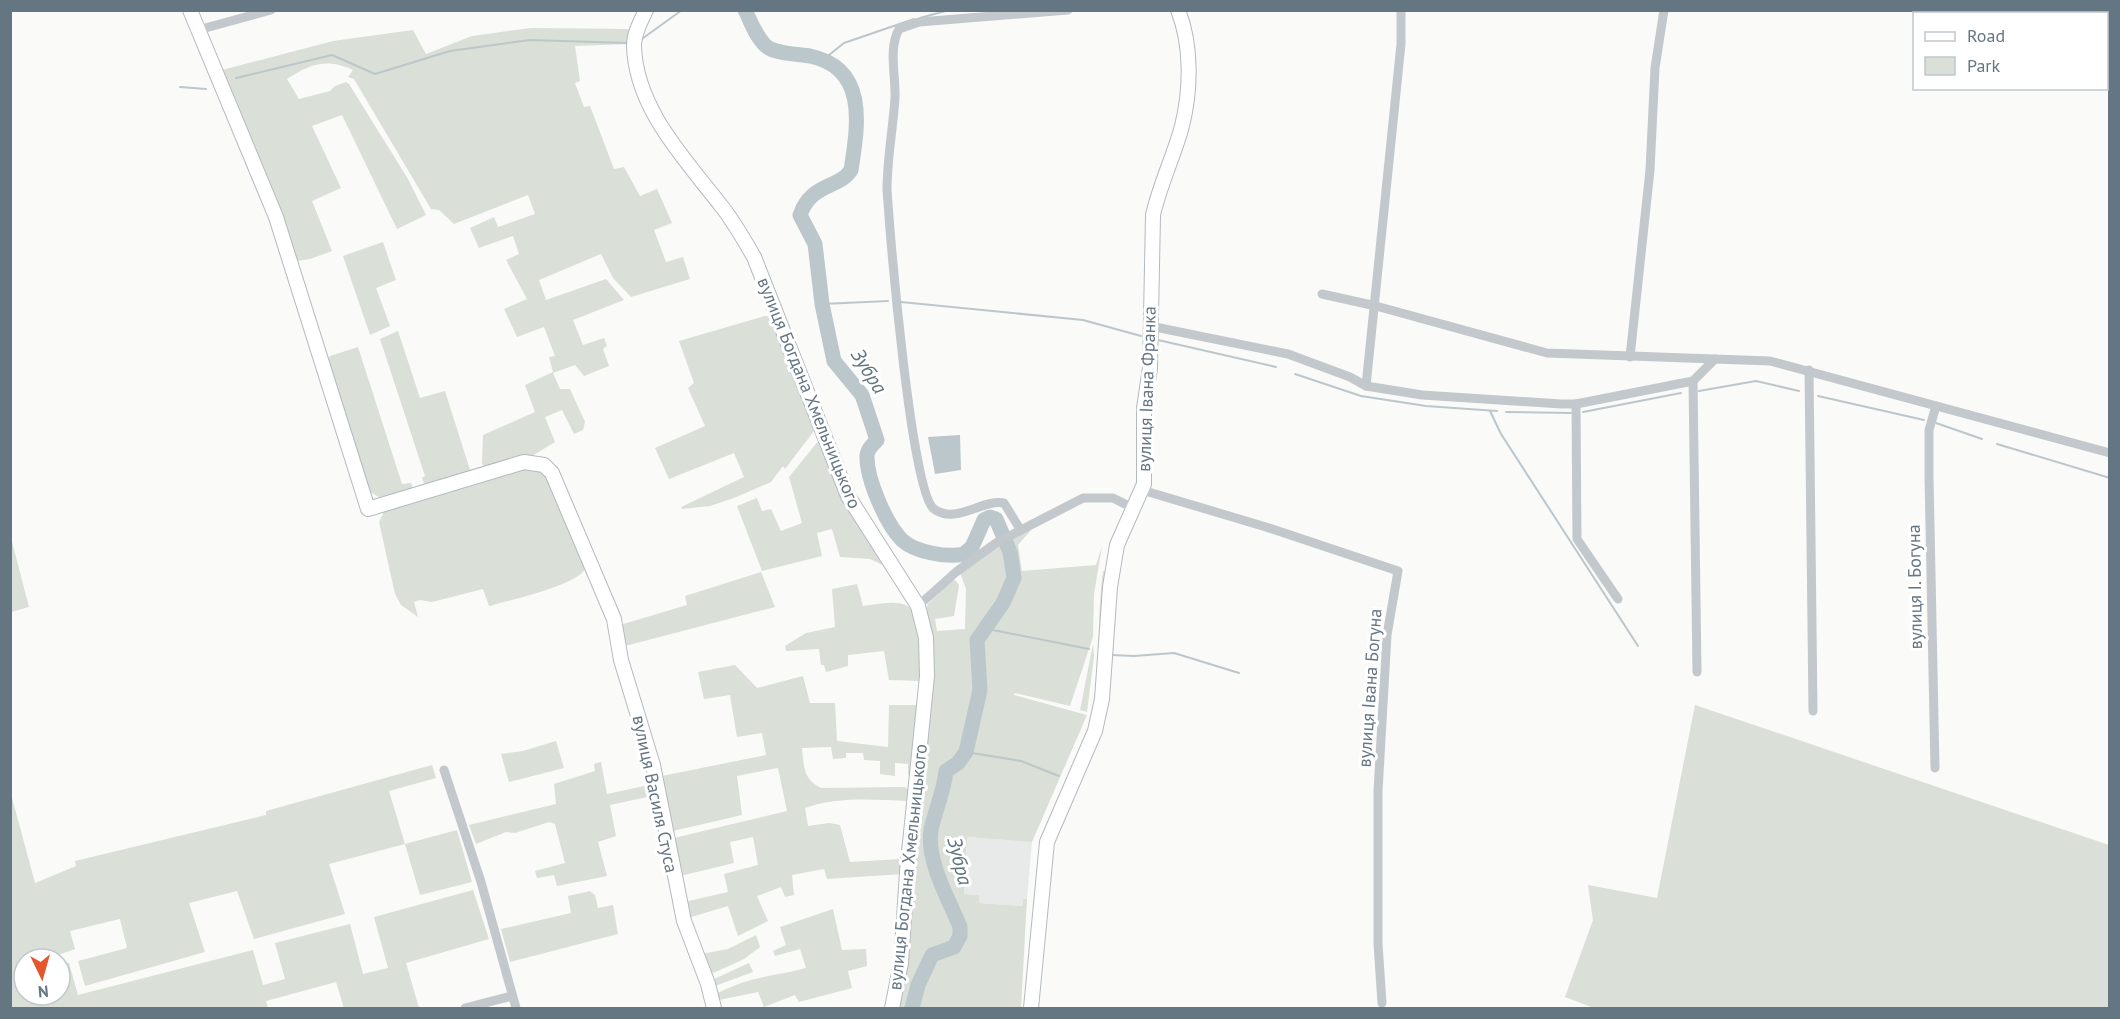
<svg xmlns="http://www.w3.org/2000/svg" width="2120" height="1019" font-family="'PT Sans',sans-serif">
<style>
.built{fill:#e8e9e9}
.green{fill:#dadfd7}
.water{fill:#bbc7cb}
.lines{fill:none;stroke-linecap:round;stroke-linejoin:round}
.stream{stroke:#bbc7cb;stroke-width:2}
.river{stroke:#bbc7cb;stroke-width:15}
.secondary-casing{stroke:#b3babf;stroke-width:16}
.street{stroke:#c3c8cc;stroke-width:9}
.secondary{stroke:#fff;stroke-width:14}
.labels{text-anchor:middle;stroke-width:6;stroke-linejoin:round;paint-order:stroke}
.street-label{font-size:18px;fill:#657683;stroke:#fff}
.water-label{font-size:20px;font-style:italic;fill:#60757c;stroke:#fff}
</style>
<rect width="100%" height="100%" fill="#fafaf8"/>
<!-- built -->
<path class="built" d="M967 837 1032 842 1027 899H1024L1023 906 979 903V895L964 894Z"/>
<!-- green -->
<g class="green">
<path d="M531 28 630 29 629 44 575 46 580 81 575 83 584 107 590 106 614 169 624 167 640 196 657 189 672 223 654 230 666 262 683 257 690 279 631 297 613 278 601 254 539 280 546 300 606 279 624 300 573 320 583 345 604 338 607 346 603 349 609 366 584 376 575 365 553 373 560 389H570L585 422 583 430 574 434 562 410 545 417 555 442 532 456 486 468 482 464 483 435 535 412 525 385 553 372 549 357 555 356 544 327 517 337 504 309 527 299 506 260 519 254 513 236 479 248 470 228 494 217 498 227 535 214 528 195 454 224 439 210 431 209 354 79 348 77 353 70C326 58 311 64 287 79L299 99 330 91 335 86 346 82 349 84 408 179 426 215 397 229 342 115 312 126 341 188 312 201 332 251 310 259 297 261 222 70 333 41 413 30 426 54 472 36Z"/>
<path d="M383 242 396 280 376 288 390 326 370 335 343 256Z"/>
<path d="M765 316 773 317 814 431 785 469 783 466 771 482 734 498 710 506 682 509 681 507 744 477 734 453 669 479 655 448 705 426 688 388 694 383 679 341Z"/>
<path d="M398 331 420 398 445 391 471 473 425 486 422 478 425 476 380 339Z"/>
<path d="M358 347 402 484 411 483 414 490 382 499 369 491 327 360 330 356Z"/>
<path d="M819 440 886 562 883 565 870 559 840 557 832 529 817 533 822 556 762 571 737 506 757 498 762 511 771 509 781 531 802 523 789 477Z"/>
<path d="M532 466 548 475 587 566C581 585 510 600 489 606L483 589 432 602 420 600 414 602 418 617 401 605 395 594 379 522 386 508Z"/>
<path d="M1031 530 1018 545 1022 571 1096 565 1102 546 1094 594 1093 637 1070 706 1015 693 1014 695 1087 715 1032 842 967 837 964 894 979 895V903L1023 906V899H1027L1021 1008H896L902 977 925 611 928 604 952 580H955L959 585 954 616 935 619 937 631 965 629 966 589 960 573 1008 538Z"/>
<path d="M10 534 29 607 11 612H10Z"/>
<path d="M1103 571 1107 572 1097 703 1073 779 1067 777C1075 758 1085 740 1090 720 1102 672 1096 620 1103 571Z"/>
<path d="M761 572 775 607 625 646 620 625 687 605 685 596Z"/>
<path d="M857 584 863 606C873 605 885 602 896 603 930 604 921 658 922 681L889 680 884 651 848 655V666L826 672 824 665H821L819 649 786 651 785 646 806 633 835 627 832 589Z"/>
<path d="M1093 644 1094 656 1087 712 1080 710Z"/>
<path d="M735 665 757 688 803 676 810 703H835L837 741 888 747 889 705H919L913 776 908 775V764L895 763V776L880 774V761L864 760 863 753H846V758L833 759 831 747 802 748C804 767 803 779 821 788L904 787 910 790 909 801C874 800 839 796 805 808L808 826 829 823 840 825 850 862 900 859 902 843 905 844 903 874 827 879 824 869 792 875 794 895 785 897 781 887 757 896 768 921 738 936 728 906 688 918 684 902 728 892 724 874 758 865 753 837 730 842 734 863 680 876 674 838 787 811 778 768 737 776 742 815 673 831 661 780 662 776 766 755 762 733 737 737 730 695 704 699 698 672Z"/>
<path d="M1695 705 2109 845V1008H1594L1565 997 1593 920 1588 885 1657 898Z"/>
<path d="M556 741 564 768 509 782 501 754 523 751Z"/>
<path d="M601 762 607 794 649 785 652 796 610 805 616 836 598 842 607 876 557 886 554 875 537 878 535 871 565 863 555 824 549 822 515 833 506 832 476 844 469 825 556 804 554 784 595 771 594 764Z"/>
<path d="M432 765 436 778 389 791 405 844 457 830 472 882 420 895 405 844 329 864 345 914 254 939 237 891 189 903 205 952 85 986 78 961 127 948 120 919 70 931 75 949 47 959H24V995H60V962L69 963 78 995 253 950 263 985 285 979 275 943 350 924 363 974 388 968 374 917 473 890 489 939 406 963 419 1008H344L336 982 266 1001 268 1008H11V794L35 883 76 866 75 861 266 815V811Z"/>
<path d="M590 891 595 895 598 908 613 905 618 934 510 962 501 929 571 913 568 896Z"/>
<path d="M833 909 842 950 866 949 867 966 848 971 852 988 799 1002 795 995 764 1007 758 992 719 1000 718 993C751 976 772 977 806 968L800 949 775 956 773 951 786 945 780 927Z"/>
<path d="M756 935 760 947 744 959 711 974 702 954 728 949Z"/>
<path d="M749 963 753 972 715 986 712 980Z"/>
</g>
<!-- water -->
<path class="water" d="M960 435 961 470 935 474 928 437Z"/>
<g class="lines">
<!-- stream -->
<g class="stream">
<path d="M920 18 949 10"/>
<path d="M639 41 682 10"/>
<path d="M824 59 844 43 914 19"/>
<path d="M236 78 332 55 375 74 450 51 530 40 627 43"/>
<path d="M180 87 206 89"/>
<path d="M901 302 1083 320 1141 336"/>
<path d="M822 304 888 301"/>
<path d="M1158 340 1276 367"/>
<path d="M1295 374 1361 396 1426 406 1497 411"/>
<path d="M1699 391 1756 381 1799 391"/>
<path d="M1818 396 1924 420"/>
<path d="M1490 411 1501 434 1638 646"/>
<path d="M1506 412 1571 413"/>
<path d="M1583 412 1681 393"/>
<path d="M1936 423 1982 439"/>
<path d="M1997 444 2110 478"/>
<path d="M983 628 1089 649"/>
<path d="M1112 655 1134 656 1174 653 1239 673"/>
<path d="M966 752 1021 761 1059 776"/>
</g>
<!-- river -->
<path class="river" d="M745 10C751 22 756 37 766 46 776 54 798 54 810 56 868 68 858 125 851 170 839 189 812 182 800 215L815 244 822 304 834 361 862 395 877 440C873 445 868 447 867 455 866 478 886 524 902 540 914 552 948 558 964 554L972 547 984 520 990 517 996 519 1010 552 1014 578 1003 603 977 640 980 690 966 752 958 763 946 771C944 792 935 810 931 830 926 861 949 899 960 927V936L954 947 932 955 918 985 912 1008"/>
<defs>
<g id="secondary">
<path d="M190 10 276 217 368 509 524 462 544 465 552 473 614 619 621 660 653 765 684 921 708 984 714 1008"/>
<path d="M646 10C641 21 634 33 634 45 635 107 684 158 719 203 733 220 743 238 754 257L848 496 918 606 926 638 927 676 907 872 901 963 892 1008"/>
<path d="M1031 1008 1047 842 1095 731 1102 699 1110 587 1117 545 1144 484V408L1150 368 1153 215C1160 184 1174 156 1182 126 1191 90 1192 45 1178 10"/>
</g>
</defs>
<!-- secondary casing -->
<use href="#secondary" class="secondary-casing"/>
<!-- street -->
<g class="street">
<path d="M198 30 271 10"/>
<path d="M1322 294 1376 306 1547 353 1770 361 2110 453"/>
<path d="M1150 326 1288 354 1350 377 1366 386 1422 395 1561 404H1576L1693 381 1715 359"/>
<path d="M1630 357 1650 170 1655 68 1664 10"/>
<path d="M1809 370 1813 711"/>
<path d="M1693 381 1697 672"/>
<path d="M1366 386 1401 44V10"/>
<path d="M1576 404 1577 539 1618 599"/>
<path d="M1142 490 1266 527 1398 571 1387 635 1378 791V944L1382 1003"/>
<path d="M1020 529 1004 503C981 499 956 525 934 509 911 493 890 233 887 190 887 159 893 129 895 98 896 76 888 49 899 29L919 22 1068 10"/>
<path d="M918 606 956 572 996 543 1083 498H1113L1133 508"/>
<path d="M1935 768 1929 477V430L1936 406"/>
<path d="M444 770 481 882 516 1008"/>
<path d="M465 1008 512 996"/>
</g>
<!-- secondary -->
<use href="#secondary" class="secondary"/>
</g>
<g class="labels">
<!-- street labels -->
<g class="street-label">
<text transform="translate(1147 389) rotate(-88)" y="6">вулиця Івана Франка</text>
<text transform="translate(809 393) rotate(68)" y="6">вулиця Богдана Хмельницького</text>
<text transform="translate(1915 587) rotate(-91)" y="6">вулиця І. Богуна</text>
<text transform="translate(1370 688) rotate(-86)" y="6">вулиця Івана Богуна</text>
<text transform="translate(655 794) rotate(78)" y="6">вулиця Василя Стуса</text>
<text transform="translate(908 867) rotate(-84)" y="6">вулиця Богдана Хмельницького</text>
</g>
<!-- water labels -->
<g class="water-label">
<text transform="translate(869 371) rotate(58)" y="7">Зубра</text>
<text transform="translate(960 861) rotate(76)" y="7">Зубра</text>
</g>
</g>
<!-- border -->
<rect width="2120" height="1019" fill="none" stroke="#657683" stroke-width="24"/>
<!-- legend -->
<rect x="1913" y="12" width="195" height="78" fill="#ffffff" stroke="#c1c8cd" stroke-width="1.5"/>
<rect x="1925" y="32" width="30" height="9" fill="#ffffff" stroke="#c1c8cd" stroke-width="1.5"/>
<text x="1967" y="42" font-size="18" fill="#657683">Road</text>
<rect x="1925" y="57" width="30" height="18" fill="#dadfd7" stroke="#c1c8cd" stroke-width="1.5"/>
<text x="1967" y="72" font-size="18" fill="#657683">Park</text>
<!-- north arrow -->
<g transform="translate(42 977) rotate(175)"><circle r="28" fill="#ffffff" stroke="#c1c8cd" stroke-width="1.5"/>
<path d="M0-4.5L10 22L0 15L-10 22Z" fill="#e4572e"/>
<text y="-9" font-size="16" font-weight="bold" text-anchor="middle" fill="#657683">N</text>
</g>
</svg>
